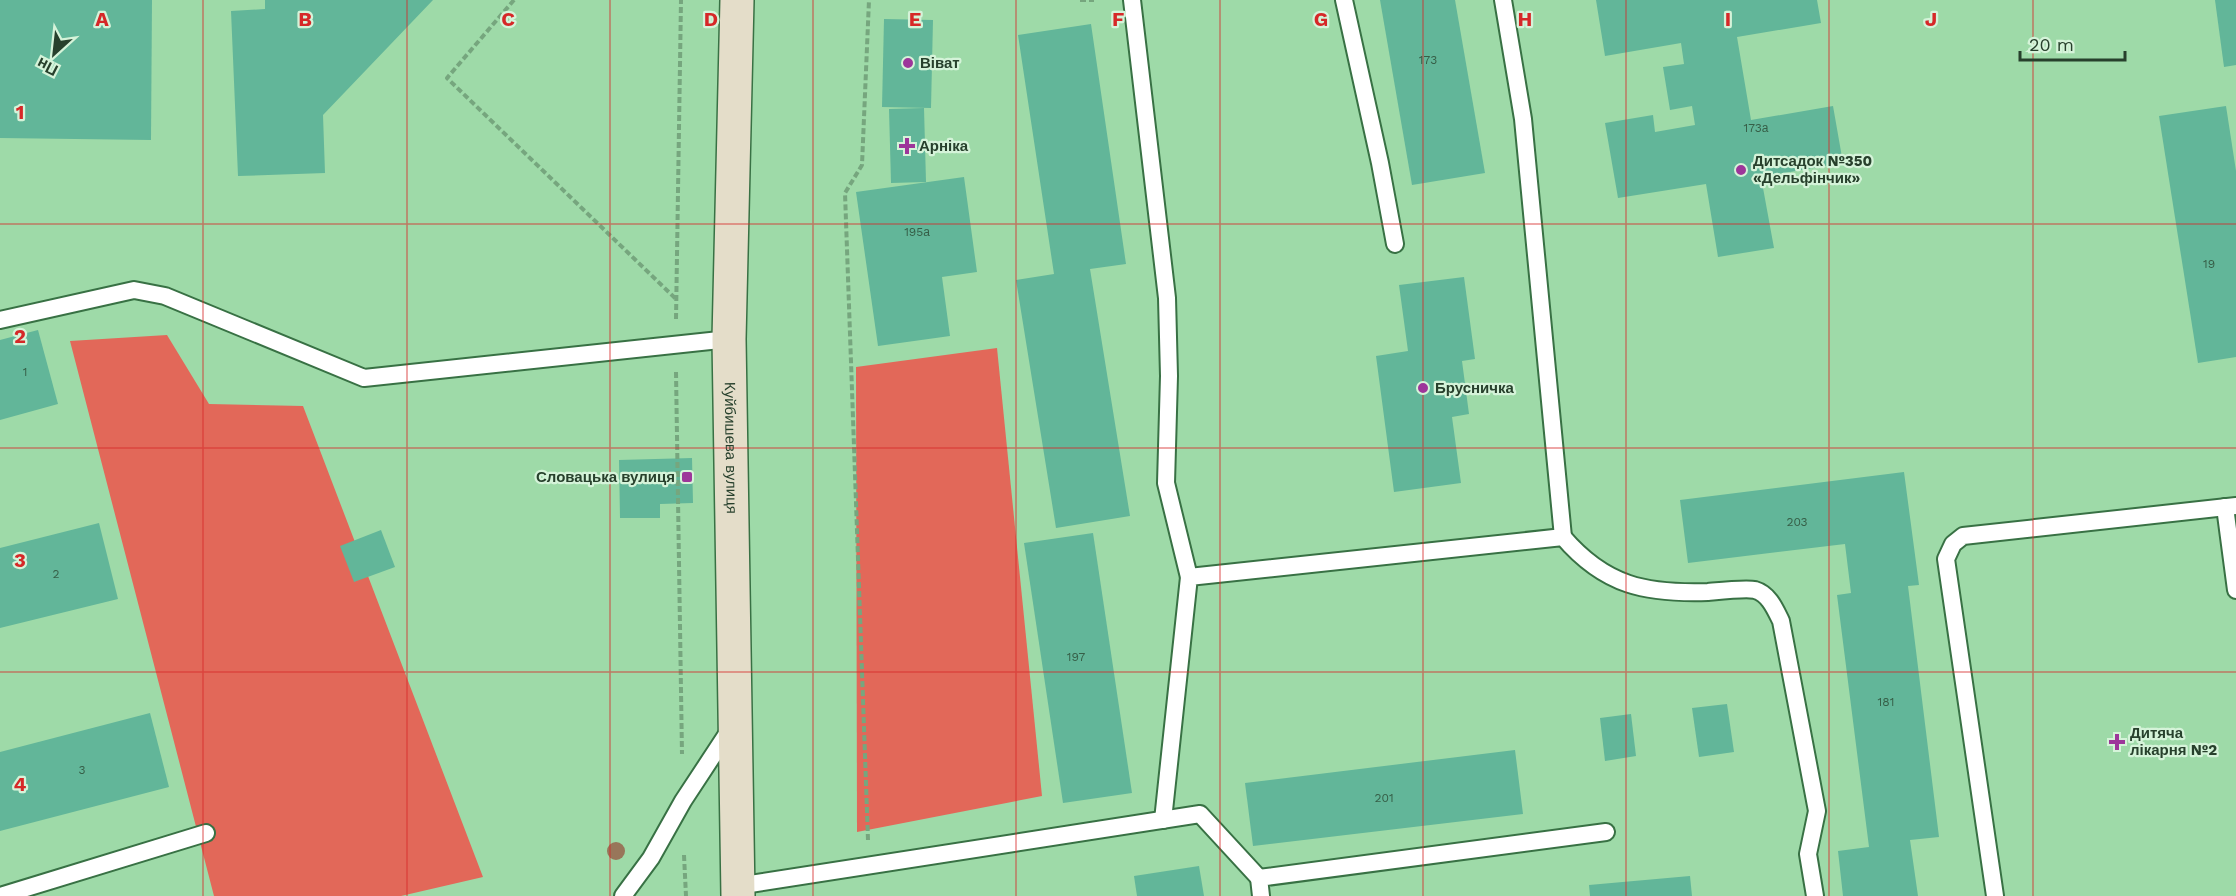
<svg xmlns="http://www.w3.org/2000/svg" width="2236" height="896" font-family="'Work Sans',sans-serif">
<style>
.forest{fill:#e26859}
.building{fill:#62b699}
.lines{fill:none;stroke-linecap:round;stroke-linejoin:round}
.service-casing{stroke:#387144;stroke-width:20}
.secondary-casing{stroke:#387144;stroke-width:36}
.path{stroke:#76a67e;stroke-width:4;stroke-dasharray:6 3;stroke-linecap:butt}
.service{stroke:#fff;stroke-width:16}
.secondary{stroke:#e4ddc9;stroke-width:33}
.tree{fill:#98765a}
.grid{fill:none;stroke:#d62828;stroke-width:1.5;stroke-opacity:0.55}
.poi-dot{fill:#9d369a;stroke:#d5f3d9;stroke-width:2}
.labels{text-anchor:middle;stroke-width:4.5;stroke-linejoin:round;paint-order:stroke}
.number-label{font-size:12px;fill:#365e47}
.poi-label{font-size:15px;font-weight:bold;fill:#27402c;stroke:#d5f3d9;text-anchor:start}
.street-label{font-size:15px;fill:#27402c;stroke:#d5f3d9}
.grid-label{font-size:20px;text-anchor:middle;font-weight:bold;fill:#d62828;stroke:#d5f3d9;stroke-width:4.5;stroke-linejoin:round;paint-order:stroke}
</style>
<rect width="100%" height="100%" fill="#9edaa8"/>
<!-- forest -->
<g class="forest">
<path d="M167 335 209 404 303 406 483 877 401 896H214L70 341Z"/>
<path d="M997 348 1042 796 857 832 856 367Z"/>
</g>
<!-- building -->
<g class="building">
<path d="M0 0H152L151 140 0 138Z"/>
<path d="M265 0H433L323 115 325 173 238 176 231 11 265 9Z"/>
<path d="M1380 0H1455L1485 173 1412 185Z"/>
<path d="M1596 0H1817L1821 23 1737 37 1751 120 1833 106 1843 163 1761 177 1774 248 1718 257 1706 184 1618 198 1605 123 1653 115 1655 132 1695 125 1692 106 1670 110 1663 67 1684 64 1681 43 1605 56Z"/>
<path d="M2215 0H2236V65L2224 67Z"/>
<path d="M884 19 933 20 931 108 882 107Z"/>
<path d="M1091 24 1126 264 1090 269 1130 516 1056 528 1016 280 1054 274 1018 35Z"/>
<path d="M2226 106 2236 171V357L2198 363 2159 116Z"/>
<path d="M924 108 926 182 891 183 889 109Z"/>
<path d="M964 177 977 272 942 277 950 336 878 346 856 192Z"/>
<path d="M1464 277 1475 359 1462 361 1469 414 1452 417 1461 483 1394 492 1376 356 1408 351 1399 285Z"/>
<path d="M38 330 58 404 0 420V340Z"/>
<path d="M692 458 693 503 660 504V518H620L619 460Z"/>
<path d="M1904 472 1919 585 1908 586 1939 837 1910 840 1918 896H1843L1838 851 1869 847 1837 595 1851 593 1845 544 1688 563 1680 500Z"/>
<path d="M99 523 118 599 0 628V548Z"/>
<path d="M381 530 395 567 354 582 340 546Z"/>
<path d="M1093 533 1132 793 1063 803 1024 543Z"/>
<path d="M1727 704 1734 752 1699 757 1692 708Z"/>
<path d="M150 713 169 787 0 831V752Z"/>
<path d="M1631 714 1636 756 1605 761 1600 718Z"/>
<path d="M1515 750 1523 814 1253 846 1245 783Z"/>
<path d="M1199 866 1204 896H1137L1134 876Z"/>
<path d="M1690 876 1692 896H1590L1589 885Z"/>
</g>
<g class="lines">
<defs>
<g id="service">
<path d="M1132 0 1167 298 1169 376 1166 483 1189 577"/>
<path d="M1344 0 1380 163 1395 244"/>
<path d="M1503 0 1523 119 1563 537"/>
<path d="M0 320 134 290 165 296 364 378 729 339"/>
<path d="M2225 507 2236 590"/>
<path d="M1163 820 1189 577 1563 537C1605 586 1646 594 1708 592 1719 591 1746 588 1755 590 1769 594 1775 609 1781 621L1817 811 1808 854 1815 896"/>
<path d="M737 886 1200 814 1259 878"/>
<path d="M0 896 206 833"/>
<path d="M623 896 651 858 683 801 731 728"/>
<path d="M1261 896 1259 878 1606 832"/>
<path d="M1995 896 1946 559 1953 544 1963 536 2236 506"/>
</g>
<g id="secondary">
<path id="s1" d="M737 0 729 339 738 896"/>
</g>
</defs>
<!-- service casing -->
<use href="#service" class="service-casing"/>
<!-- secondary casing -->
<use href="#secondary" class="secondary-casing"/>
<!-- path -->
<g class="path">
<path d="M514 0 447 78 676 299"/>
<path d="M1080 0H1094"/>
<path d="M676 319 681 0"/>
<path d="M676 372 682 754"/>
<path d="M868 840 845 193 862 165 869 0"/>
<path d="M684 855 686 896"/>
</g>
<!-- service -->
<use href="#service" class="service"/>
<!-- secondary -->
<use href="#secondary" class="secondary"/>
</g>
<!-- trees -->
<circle class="tree" cx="616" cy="851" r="9"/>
<!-- grid -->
<path class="grid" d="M203 0V896M407 0V896M610 0V896M813 0V896M1016 0V896M1220 0V896M1423 0V896M1626 0V896M1829 0V896M2033 0V896M0 224H2236M0 448H2236M0 672H2236"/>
<!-- markers -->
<g class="poi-dot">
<circle cx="908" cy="63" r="6"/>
<path d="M904 137h6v6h6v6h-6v6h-6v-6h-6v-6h6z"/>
<circle cx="1741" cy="170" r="6"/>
<circle cx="1423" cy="388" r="6"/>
<rect x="681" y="471" width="12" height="12" rx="3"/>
<path d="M2114 733h6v6h6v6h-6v6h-6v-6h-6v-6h6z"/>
</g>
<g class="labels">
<!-- number labels -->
<g class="number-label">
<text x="1428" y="64">173</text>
<text x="1756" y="132">173а</text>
<text x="917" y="236">195а</text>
<text x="2209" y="268">19</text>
<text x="25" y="376">1</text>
<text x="1797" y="526">203</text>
<text x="56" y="578">2</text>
<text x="1076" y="661">197</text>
<text x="1886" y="706">181</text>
<text x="82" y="774">3</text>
<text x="1384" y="802">201</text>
</g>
<!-- poi labels -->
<g class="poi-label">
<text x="920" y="68">Віват</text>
<text x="919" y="151">Арніка</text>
<text x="1753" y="166">Дитсадок №350<tspan x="1753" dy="17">«Дельфінчик»</tspan></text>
<text x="1435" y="393">Брусничка</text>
<text x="675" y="482" text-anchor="end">Словацька вулиця</text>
<text x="2130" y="738">Дитяча<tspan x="2130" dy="17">лікарня №2</tspan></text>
</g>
<!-- street labels -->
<g class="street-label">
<text dy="5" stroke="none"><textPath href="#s1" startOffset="448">Куйбишева вулиця</textPath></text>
</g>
</g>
<g class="grid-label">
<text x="102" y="26">A</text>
<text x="305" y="26">B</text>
<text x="508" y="26">C</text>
<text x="711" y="26">D</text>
<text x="915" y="26">E</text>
<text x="1118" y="26">F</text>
<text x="1321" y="26">G</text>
<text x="1525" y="26">H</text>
<text x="1728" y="26">I</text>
<text x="1931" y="26">J</text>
<text x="20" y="119">1</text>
<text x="20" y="343">2</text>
<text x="20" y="567">3</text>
<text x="20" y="791">4</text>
</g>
<!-- north arrow -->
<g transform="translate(54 54) rotate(207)" stroke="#d5f3d9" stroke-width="4.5" paint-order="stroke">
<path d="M0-4.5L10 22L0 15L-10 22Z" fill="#27402c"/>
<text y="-9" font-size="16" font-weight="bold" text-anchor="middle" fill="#27402c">Пн</text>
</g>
<!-- scale -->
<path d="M2020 51v9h105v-9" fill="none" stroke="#27402c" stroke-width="3"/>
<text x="2029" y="51" font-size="18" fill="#27402c" stroke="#d5f3d9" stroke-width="4.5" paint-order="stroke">20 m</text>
</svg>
